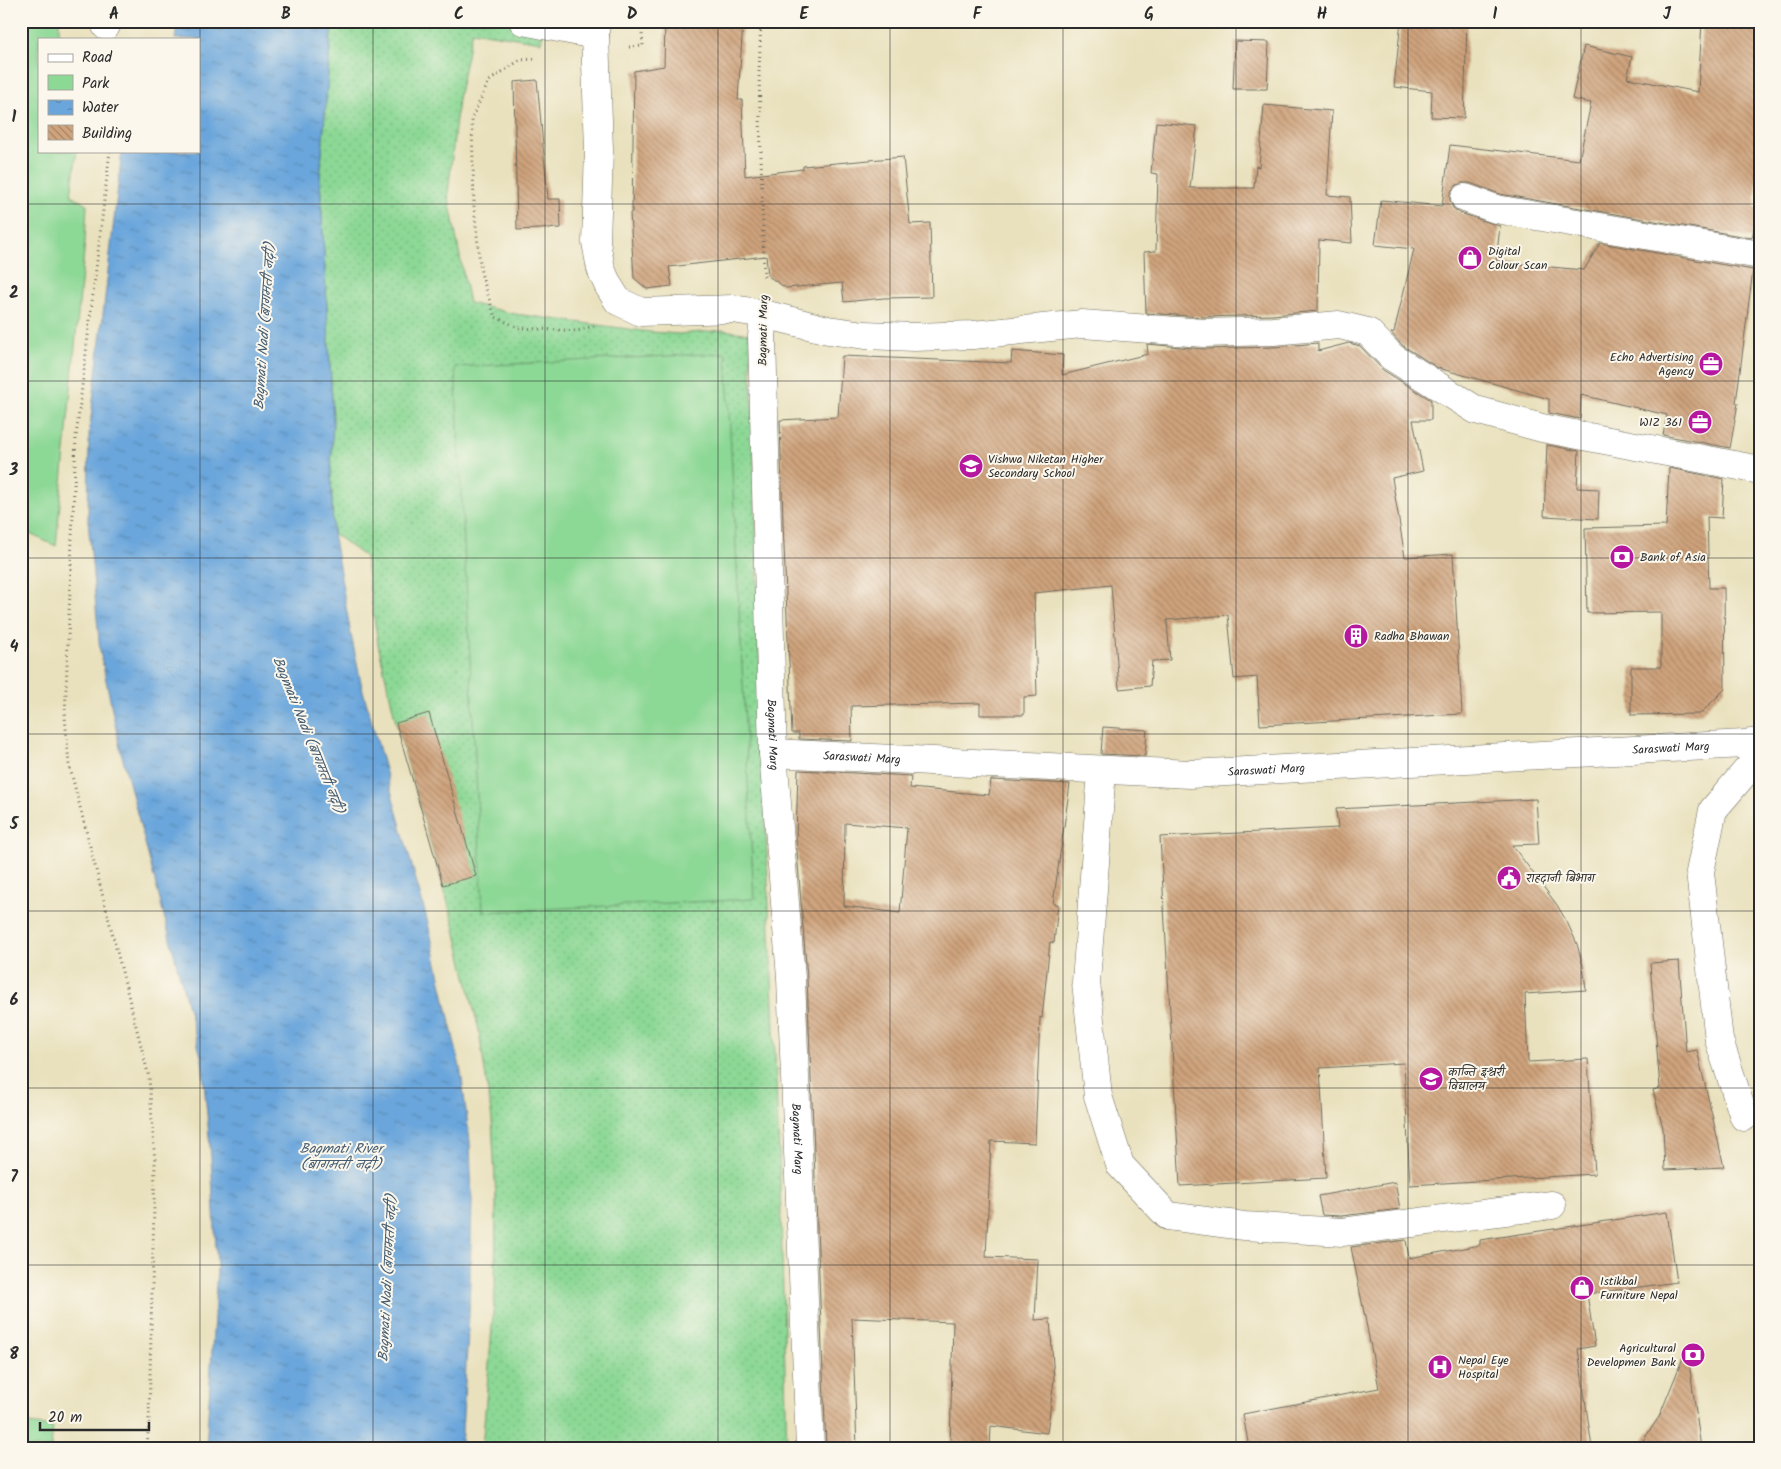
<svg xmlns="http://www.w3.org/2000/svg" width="1781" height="1469" font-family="Kalam,'Playpen Sans Deva',sans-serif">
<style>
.grass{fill:url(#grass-dots);stroke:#5c8260}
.park{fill:#8cd895;stroke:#5c8260}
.water{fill:url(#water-ripples);stroke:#4a6883}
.building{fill:url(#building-back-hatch);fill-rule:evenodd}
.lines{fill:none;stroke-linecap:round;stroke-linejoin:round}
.minor-casing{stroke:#6e6b5e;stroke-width:29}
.path{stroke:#6e6b5e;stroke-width:3;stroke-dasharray:1 4;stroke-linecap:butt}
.minor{stroke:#fff;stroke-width:28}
.grid{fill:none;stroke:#2b2b2b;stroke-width:1;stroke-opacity:0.55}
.labels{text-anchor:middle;stroke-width:4;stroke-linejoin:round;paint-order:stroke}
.poi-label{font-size:12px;fill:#2b2b2b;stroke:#fbf7ec;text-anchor:start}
.street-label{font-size:12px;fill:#2b2b2b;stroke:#fbf7ec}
.water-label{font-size:14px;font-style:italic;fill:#445c71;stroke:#fbf7ec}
.neatline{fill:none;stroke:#2b2b2b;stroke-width:2}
.grid-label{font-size:16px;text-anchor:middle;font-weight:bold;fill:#2b2b2b}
</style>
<defs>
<pattern id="grass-dots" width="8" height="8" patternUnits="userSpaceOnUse" patternTransform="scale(1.25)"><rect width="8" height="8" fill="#8cd895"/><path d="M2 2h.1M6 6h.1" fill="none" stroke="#79ba81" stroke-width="1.8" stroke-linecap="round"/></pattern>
<pattern id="water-ripples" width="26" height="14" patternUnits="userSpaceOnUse" patternTransform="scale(1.25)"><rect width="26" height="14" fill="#6aa6db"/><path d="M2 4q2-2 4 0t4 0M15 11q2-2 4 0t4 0" fill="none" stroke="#5787b2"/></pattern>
<pattern id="building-back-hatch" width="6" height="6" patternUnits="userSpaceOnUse" patternTransform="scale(1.25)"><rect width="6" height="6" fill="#cfa37c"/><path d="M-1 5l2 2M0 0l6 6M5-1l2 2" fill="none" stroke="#a88566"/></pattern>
</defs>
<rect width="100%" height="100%" fill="#fbf7ec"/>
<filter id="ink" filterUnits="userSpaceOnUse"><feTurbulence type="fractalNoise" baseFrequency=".02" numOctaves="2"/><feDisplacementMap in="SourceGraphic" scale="10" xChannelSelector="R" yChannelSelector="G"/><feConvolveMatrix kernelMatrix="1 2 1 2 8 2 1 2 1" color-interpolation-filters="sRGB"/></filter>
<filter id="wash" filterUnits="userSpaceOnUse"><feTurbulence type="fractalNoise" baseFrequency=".0096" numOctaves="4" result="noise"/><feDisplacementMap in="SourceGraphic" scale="20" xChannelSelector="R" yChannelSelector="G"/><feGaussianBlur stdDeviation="1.12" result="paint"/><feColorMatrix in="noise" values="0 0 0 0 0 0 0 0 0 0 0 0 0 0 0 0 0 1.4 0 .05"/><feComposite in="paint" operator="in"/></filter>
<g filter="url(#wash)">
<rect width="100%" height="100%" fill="#e9e1bd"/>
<!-- grass -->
<path class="grass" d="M332 21H546L541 42 472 31 458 99 448 194 469 303 515 314 651 332 679 334 723 330 750 334 763 757 780 1179 787 1448H482L495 1291 496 1200 492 1120 479 1031 453 921 396 723 378 644 365 557 333 533 331 470 333 419 320 179Z"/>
<!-- park -->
<g class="park">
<path d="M21 21H59V39H39V151H77L71 195 87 205 85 241 56 546 21 530Z"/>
<path d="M726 353 754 899 483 912 455 367Z"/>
<path d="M21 1423 53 1427 51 1448H21Z"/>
</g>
<!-- water -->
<path class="water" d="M178 21H332L320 179 333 419 331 470 333 533 351 635 362 687 428 923 461 1072 470 1142 472 1201 469 1316 461 1448H206L217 1267 211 1158 202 1060 120 748 100 651 88 520 89 435 122 151H199V39H175Z"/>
<g id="blocks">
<!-- building -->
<g class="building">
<path d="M665 21H743L738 100H742L745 176 803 169V166L903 157 910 224 930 223 932 297 884 298 844 302 842 283 786 288 768 276 766 256 669 267 672 286 647 289 634 278 630 213 632 212 634 71 664 66Z"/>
<path d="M1401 21H1467L1464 118 1431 117 1432 91 1394 87Z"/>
<path d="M1702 21H1760V141L1755 208 1758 209 1752 238 1500 194 1470 183H1462L1455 186 1450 193V200L1453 208 1460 213 1500 226 1496 262 1584 270 1600 243 1753 270 1736 403H1738L1730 448 1663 435 1667 415 1581 395 1580 419 1549 413V399L1438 368 1402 345 1391 333 1394 332 1414 249 1375 245 1381 200 1442 206 1450 145 1579 160 1591 103 1572 99 1584 46 1632 57 1627 78 1698 92Z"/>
<path d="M1235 41 1269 42 1267 89H1233Z"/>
<path d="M537 80 548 199H560L561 228 517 230 514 82Z"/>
<path d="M1264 105 1332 111 1327 195 1350 197 1352 243 1319 240 1318 311 1272 315 1204 317 1146 313 1144 252 1156 251 1158 174 1151 173 1156 122 1197 126 1190 188H1254L1256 166 1259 167Z"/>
<path d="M1318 343V351L1349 343 1360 346 1383 370 1431 400V420H1413L1423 471 1392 478 1405 557 1453 554 1462 714 1260 725 1257 677 1234 679 1228 615 1167 620 1170 660 1152 661 1150 686 1119 689 1111 585 1034 593 1037 696 1024 697V715H980V703L851 706 852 741 799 739V733H792L783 523 780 420 838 417 842 356 1011 363 1012 351 1063 355 1062 375 1148 354 1147 344 1204 349 1274 347Z"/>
<path d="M1547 445 1579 451 1577 488 1599 489 1598 519 1544 516Z"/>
<path d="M1669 468 1724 479 1722 518 1707 517 1709 588H1724L1725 689 1700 714 1631 715V667H1661V612L1587 613 1585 528 1666 526Z"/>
<path d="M429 713 476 876 443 885 396 723Z"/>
<path d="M1103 727 1147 730 1145 756 1101 754Z"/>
<path d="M798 770 911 776 910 788 989 795 991 780 1070 784 1053 904H1058L1054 943 1050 942 1042 1018 1040 1017 1035 1143 991 1141 986 1257 1038 1259 1035 1320 1050 1319 1054 1380 1047 1433 991 1426 990 1448H950L953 1322 852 1318 857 1448H826L807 977 796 839ZM845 823 907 828 900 913 844 906Z"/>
<path d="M1536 799 1539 844 1512 845 1557 905 1568 924 1577 944 1583 966 1586 990 1525 994 1528 1062 1588 1059 1595 1174 1410 1185 1404 1063 1320 1068 1326 1178 1180 1186 1160 837 1338 828 1336 809Z"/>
<path d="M1679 961 1686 1052 1697 1050 1724 1167 1665 1170 1663 1128 1653 1090 1660 1088 1650 963Z"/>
<path d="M1395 1182 1400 1209 1341 1216 1322 1215 1318 1196Z"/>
<path d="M1667 1212 1677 1282 1587 1294 1595 1346 1578 1349 1592 1448H1249L1243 1414 1379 1388 1351 1247 1406 1240 1409 1258 1480 1245V1240Z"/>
<path d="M1687 1348 1701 1448H1638L1659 1417Z"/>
</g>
</g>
</g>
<g filter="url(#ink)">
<use href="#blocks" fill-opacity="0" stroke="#6e6b5e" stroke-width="1"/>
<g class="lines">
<defs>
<g id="minor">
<path d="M523 21 595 35V21"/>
<path d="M106 26 107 21"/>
<path d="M595 35 599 150 596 242 601 269 608 285 618 301 641 312 733 309 764 314 828 330 865 335 914 337 973 335 1082 324 1204 333 1273 331 1339 325 1368 332 1392 357 1476 410 1542 428 1760 470"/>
<path d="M1465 198 1496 209 1760 255"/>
<path id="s1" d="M764 314 762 337 773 753 791 978 810 1448"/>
<path id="s2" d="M773 753 1190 774 1744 744 1760 742"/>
<path d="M1102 770 1086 982 1098 1096 1120 1165 1168 1216 1244 1226 1342 1232 1552 1205"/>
<path d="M1744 1117 1719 1040 1700 872 1713 810 1760 755"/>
</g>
</defs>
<!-- minor casing -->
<use href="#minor" class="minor-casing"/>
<!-- path -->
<g class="path">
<path d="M761 21 759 72 764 280"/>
<path d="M629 47 643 46 641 21"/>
<path d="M534 59 520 60 489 81 472 118 474 207 481 273 495 317 520 328 577 331 597 325"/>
<path d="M110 151 76 437 65 716 69 764 149 1077 155 1163 149 1418 147 1448"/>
</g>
<!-- minor -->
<use href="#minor" class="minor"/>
</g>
</g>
<!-- grid -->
<path class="grid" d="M200 21V1448M373 21V1448M545 21V1448M718 21V1448M890 21V1448M1063 21V1448M1236 21V1448M1408 21V1448M1581 21V1448M21 204H1760M21 381H1760M21 558H1760M21 734H1760M21 911H1760M21 1088H1760M21 1265H1760"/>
<!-- icons -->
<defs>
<symbol id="shop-disc" viewBox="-11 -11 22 22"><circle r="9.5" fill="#b5179e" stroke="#fbf7ec"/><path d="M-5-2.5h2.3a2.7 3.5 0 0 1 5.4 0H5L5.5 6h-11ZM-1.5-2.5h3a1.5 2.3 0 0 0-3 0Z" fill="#fff"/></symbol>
<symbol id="office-disc" viewBox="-11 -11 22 22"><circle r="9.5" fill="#b5179e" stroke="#fbf7ec"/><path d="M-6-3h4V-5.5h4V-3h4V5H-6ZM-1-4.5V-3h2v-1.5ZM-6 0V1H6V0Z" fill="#fff"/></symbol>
<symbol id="school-disc" viewBox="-11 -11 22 22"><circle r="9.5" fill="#b5179e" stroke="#fbf7ec"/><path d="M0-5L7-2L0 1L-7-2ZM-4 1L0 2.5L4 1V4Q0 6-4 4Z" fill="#fff"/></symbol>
<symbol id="bank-disc" viewBox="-11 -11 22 22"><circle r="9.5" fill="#b5179e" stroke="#fbf7ec"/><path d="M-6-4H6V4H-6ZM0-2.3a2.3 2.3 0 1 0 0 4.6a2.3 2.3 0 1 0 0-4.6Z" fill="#fff"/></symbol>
<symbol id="building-disc" viewBox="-11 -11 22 22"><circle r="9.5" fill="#b5179e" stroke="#fbf7ec"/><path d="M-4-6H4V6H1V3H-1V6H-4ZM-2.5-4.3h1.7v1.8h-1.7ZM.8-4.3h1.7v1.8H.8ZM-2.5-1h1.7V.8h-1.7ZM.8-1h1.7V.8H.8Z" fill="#fff"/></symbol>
<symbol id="civic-disc" viewBox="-11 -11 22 22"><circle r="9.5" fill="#b5179e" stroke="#fbf7ec"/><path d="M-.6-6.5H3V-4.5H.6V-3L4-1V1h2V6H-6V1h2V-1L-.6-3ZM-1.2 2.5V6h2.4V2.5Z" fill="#fff"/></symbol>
<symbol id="hospital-disc" viewBox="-11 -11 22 22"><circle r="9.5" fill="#b5179e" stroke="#fbf7ec"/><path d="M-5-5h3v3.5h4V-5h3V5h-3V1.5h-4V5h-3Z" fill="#fff"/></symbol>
</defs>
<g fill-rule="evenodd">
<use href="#shop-disc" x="1456" y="244" width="28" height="28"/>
<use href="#office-disc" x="1697" y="350" width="28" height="28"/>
<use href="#office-disc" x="1686" y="408" width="28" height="28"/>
<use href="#school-disc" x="957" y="452" width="28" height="28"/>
<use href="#bank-disc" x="1608" y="543" width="28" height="28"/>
<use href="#building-disc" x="1342" y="622" width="28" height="28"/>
<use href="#civic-disc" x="1495" y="864" width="28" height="28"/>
<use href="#school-disc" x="1417" y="1065" width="28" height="28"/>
<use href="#shop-disc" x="1568" y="1274" width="28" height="28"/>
<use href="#bank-disc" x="1679" y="1341" width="28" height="28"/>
<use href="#hospital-disc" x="1426" y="1353" width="28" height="28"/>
</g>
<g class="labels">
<!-- poi labels -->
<g class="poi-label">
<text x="1488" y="255">Digital<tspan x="1488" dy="14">Colour Scan</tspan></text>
<text x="1694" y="361" text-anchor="end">Echo Advertising<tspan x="1694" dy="14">Agency</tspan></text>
<text x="1682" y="426" text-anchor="end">WIZ 361</text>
<text x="988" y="463">Vishwa Niketan Higher<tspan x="988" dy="14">Secondary School</tspan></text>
<text x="1640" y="561">Bank of Asia</text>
<text x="1374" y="640">Radha Bhawan</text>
<text x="1526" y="882">राहदानी बिभाग</text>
<text x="1448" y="1076">कान्ति इश्वरी<tspan x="1448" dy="14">विद्यालय</tspan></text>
<text x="1600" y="1285">Istikbal<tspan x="1600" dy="14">Furniture Nepal</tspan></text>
<text x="1676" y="1352" text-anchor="end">Agricultural<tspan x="1676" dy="14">Developmen Bank</tspan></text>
<text x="1458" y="1364">Nepal Eye<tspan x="1458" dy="14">Hospital</tspan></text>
</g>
<!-- street labels -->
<g class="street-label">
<text transform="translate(763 330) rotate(-89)" y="4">Bagmati Marg</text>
<text dy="4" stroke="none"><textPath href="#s1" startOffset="421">Bagmati Marg</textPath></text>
<text dy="4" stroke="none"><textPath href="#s2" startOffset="899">Saraswati Marg</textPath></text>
<text dy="4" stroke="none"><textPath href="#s2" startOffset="89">Saraswati Marg</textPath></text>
<text dy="4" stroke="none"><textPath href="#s2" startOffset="494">Saraswati Marg</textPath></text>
<text dy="4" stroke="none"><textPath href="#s1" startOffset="826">Bagmati Marg</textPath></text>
</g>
<!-- water labels -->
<g class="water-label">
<text transform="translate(264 326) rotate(-86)" y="5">Bagmati Nadi (बागमती नदी)</text>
<text transform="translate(309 735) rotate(68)" y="5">Bagmati Nadi (बागमती नदी)</text>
<text x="341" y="1153">Bagmati River<tspan x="341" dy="16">(बागमती नदी)</tspan></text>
<text transform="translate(387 1278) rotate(-87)" y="5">Bagmati Nadi (बागमती नदी)</text>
</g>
</g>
<!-- margin -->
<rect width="1781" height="1469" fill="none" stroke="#fbf7ec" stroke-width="55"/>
<!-- legend -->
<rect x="38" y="38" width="162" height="115" fill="#fbf7ec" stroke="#a8a59f"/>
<rect x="48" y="54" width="25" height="8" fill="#ffffff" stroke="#a8a59f"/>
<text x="82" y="62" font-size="15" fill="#2b2b2b">Road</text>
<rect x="48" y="75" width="25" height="15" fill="#8cd895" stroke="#a8a59f"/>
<text x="82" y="88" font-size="15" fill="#2b2b2b">Park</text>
<rect x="48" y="100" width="25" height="15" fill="url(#water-ripples)" stroke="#a8a59f"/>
<text x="82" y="112" font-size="15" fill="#2b2b2b">Water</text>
<rect x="48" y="125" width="25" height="15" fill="url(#building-back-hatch)" stroke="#a8a59f"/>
<text x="82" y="138" font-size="15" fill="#2b2b2b">Building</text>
<!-- scale -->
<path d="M40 1422v8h109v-8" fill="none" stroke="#2b2b2b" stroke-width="2.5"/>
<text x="48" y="1422" font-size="15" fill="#2b2b2b" stroke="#fbf7ec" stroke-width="4" paint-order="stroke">20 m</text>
<rect x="28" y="28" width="1726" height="1414" class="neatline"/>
<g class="grid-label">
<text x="114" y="19">A</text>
<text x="286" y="19">B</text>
<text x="459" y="19">C</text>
<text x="632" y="19">D</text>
<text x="804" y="19">E</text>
<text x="977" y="19">F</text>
<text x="1149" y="19">G</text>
<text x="1322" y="19">H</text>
<text x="1495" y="19">I</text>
<text x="1667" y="19">J</text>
<text x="14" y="122">1</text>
<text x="14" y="298">2</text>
<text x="14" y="475">3</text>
<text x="14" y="652">4</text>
<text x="14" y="829">5</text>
<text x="14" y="1005">6</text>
<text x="14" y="1182">7</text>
<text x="14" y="1359">8</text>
</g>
</svg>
